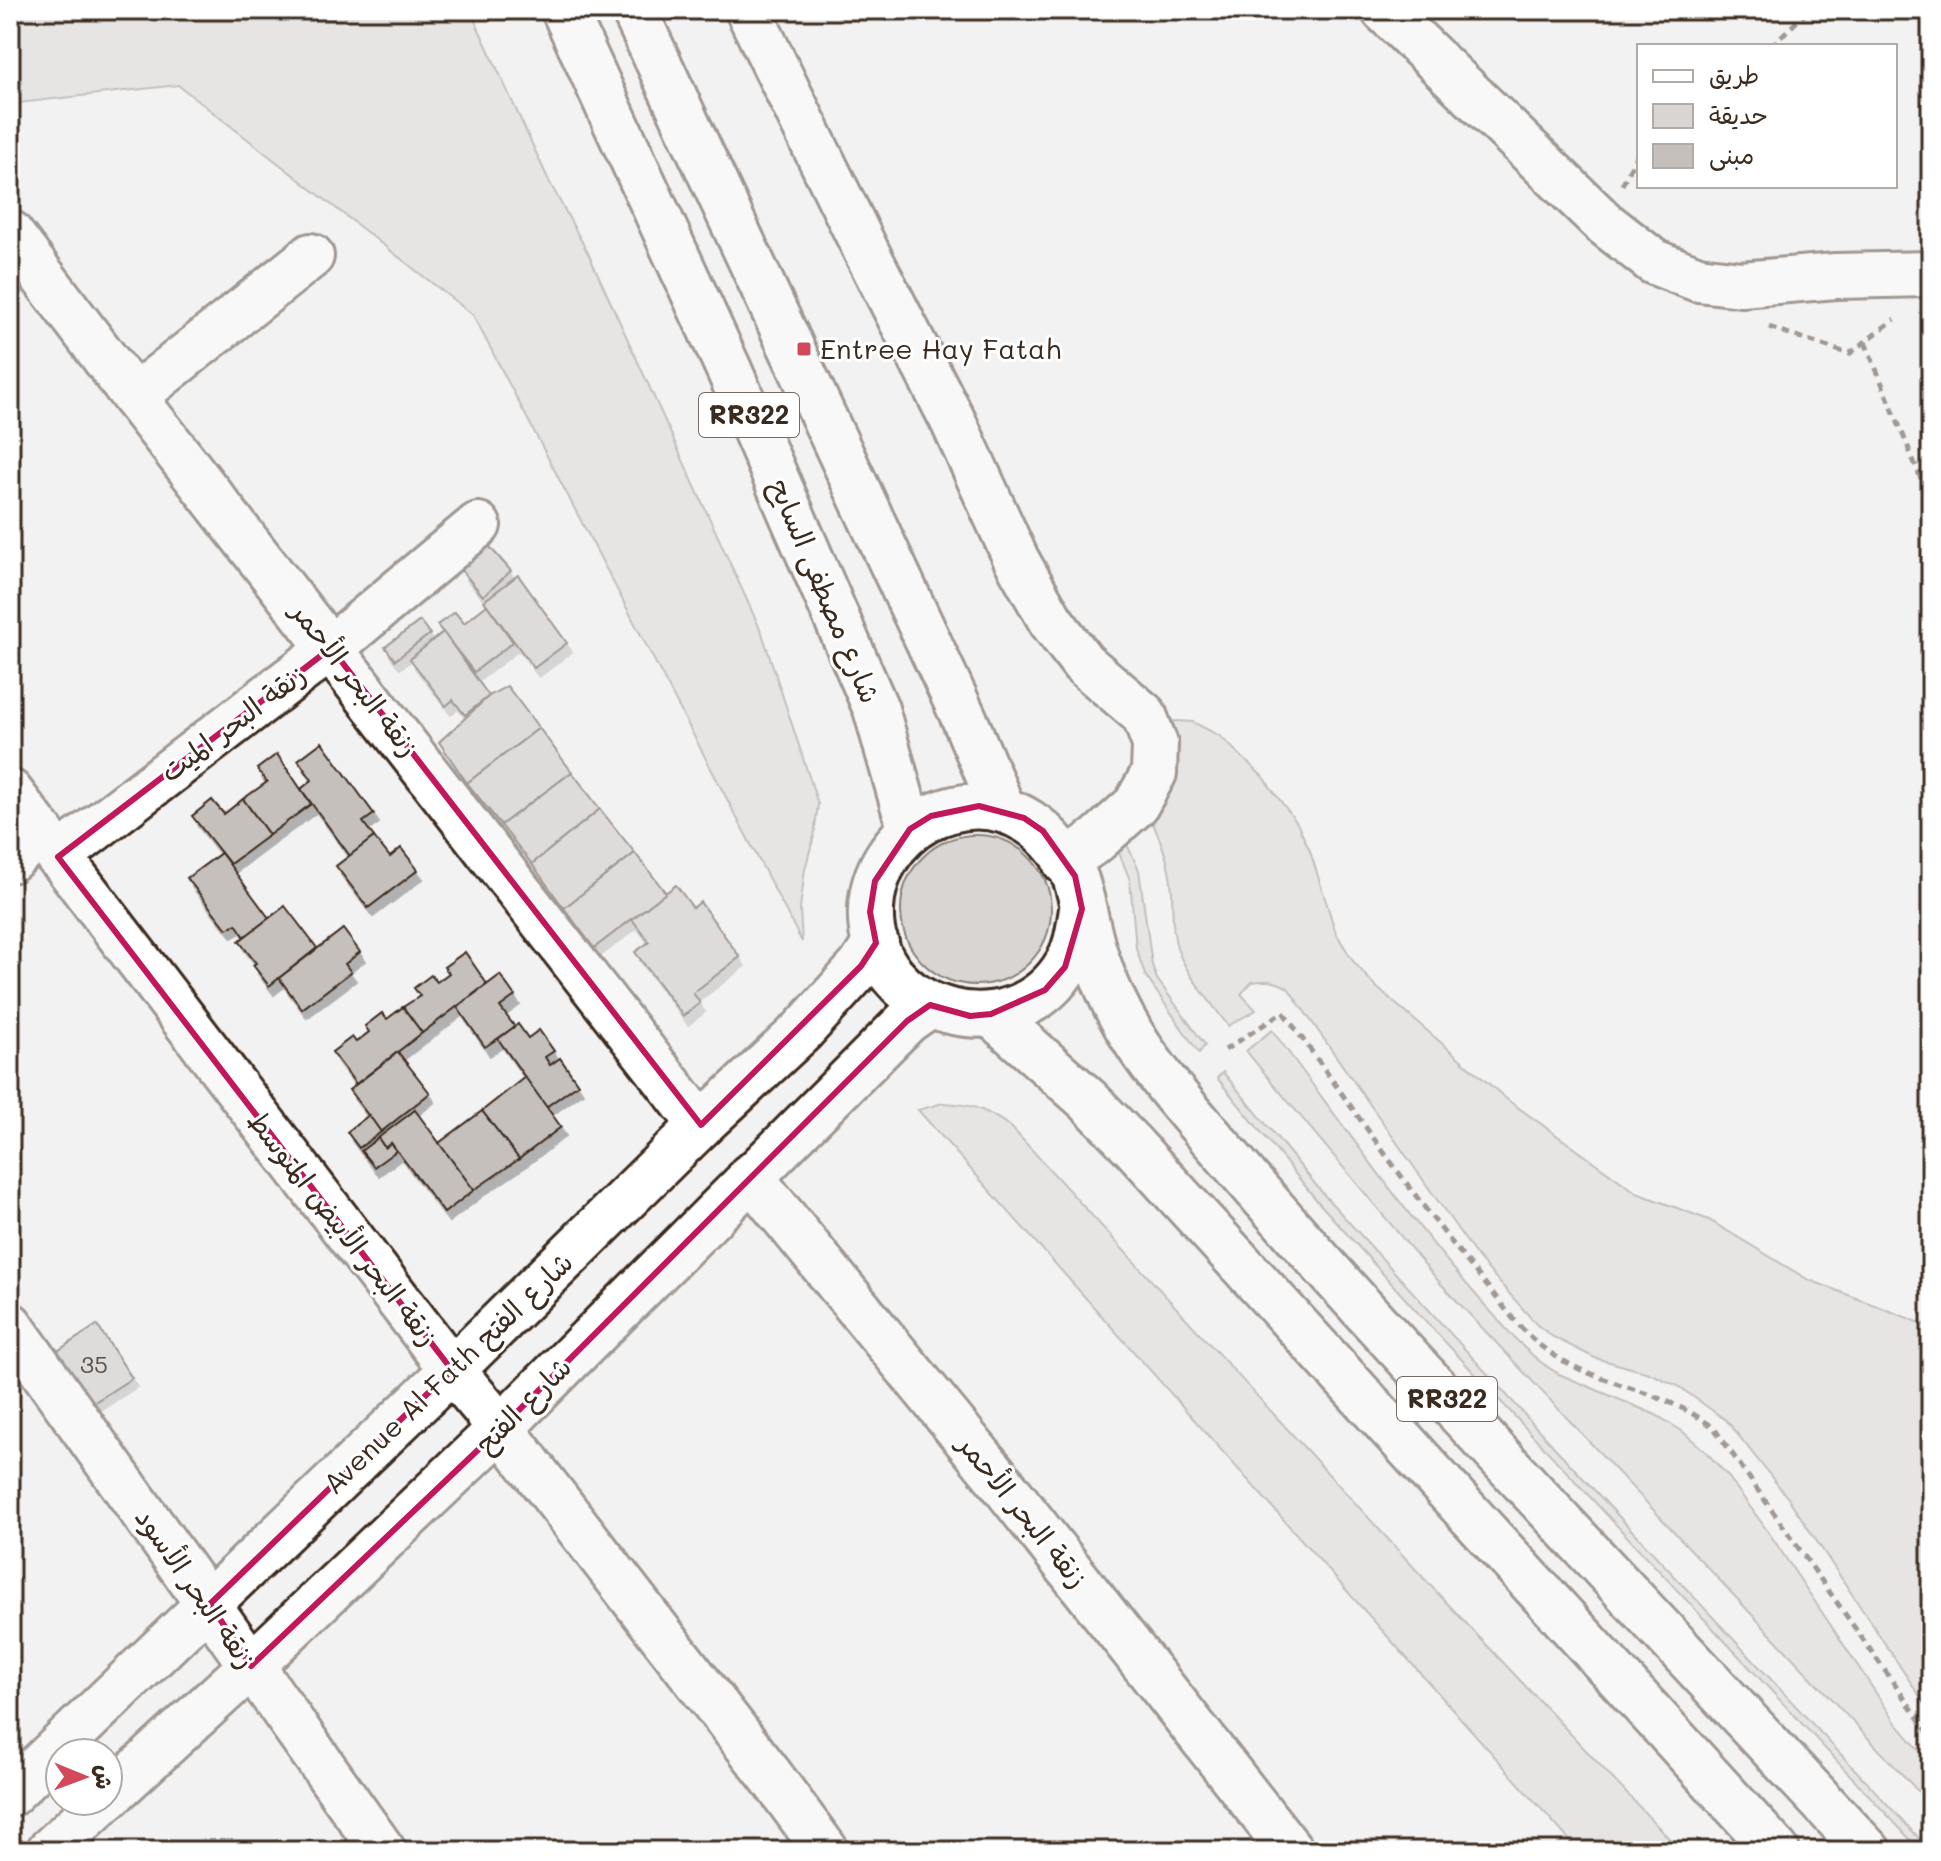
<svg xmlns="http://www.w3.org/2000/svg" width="1941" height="1861" font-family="Mali,'Playpen Sans Arabic',sans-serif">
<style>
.green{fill:#d8d5d2;stroke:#8a8078;stroke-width:2}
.building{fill:#c6c0bd;stroke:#3b2a1e;stroke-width:2;filter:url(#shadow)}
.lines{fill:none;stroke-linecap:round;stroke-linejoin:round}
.street-casing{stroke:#3b2a1e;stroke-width:50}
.secondary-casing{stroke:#3b2a1e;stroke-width:50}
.primary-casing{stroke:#3b2a1e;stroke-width:50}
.path{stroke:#3b2a1e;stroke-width:5;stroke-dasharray:8 6;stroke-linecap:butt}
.street{stroke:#fff;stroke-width:44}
.secondary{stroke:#fff;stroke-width:44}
.primary{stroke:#fff;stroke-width:44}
.marked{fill:none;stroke:#c2185b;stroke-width:6;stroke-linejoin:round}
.poi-dot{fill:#d1495b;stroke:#fff;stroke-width:3}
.labels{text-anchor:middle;stroke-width:6;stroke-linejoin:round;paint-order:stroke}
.number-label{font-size:24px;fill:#5e5046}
.shield{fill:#fff;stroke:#766a62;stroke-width:2}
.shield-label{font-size:26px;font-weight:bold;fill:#3b2a1e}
.poi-label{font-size:28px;fill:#3b2a1e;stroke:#fff;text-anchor:start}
.street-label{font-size:28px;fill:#3b2a1e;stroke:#fff}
</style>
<defs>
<filter id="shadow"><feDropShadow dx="5" dy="9" stdDeviation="0" flood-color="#0004"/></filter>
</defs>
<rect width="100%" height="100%" fill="#f3f2f2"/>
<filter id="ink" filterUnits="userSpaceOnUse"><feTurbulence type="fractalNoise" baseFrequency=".0125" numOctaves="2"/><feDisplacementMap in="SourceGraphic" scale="16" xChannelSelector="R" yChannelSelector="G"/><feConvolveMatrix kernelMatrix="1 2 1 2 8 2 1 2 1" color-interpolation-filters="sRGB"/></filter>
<g filter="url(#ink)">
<!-- green -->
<g class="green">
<path d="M10 10H470L550 183 589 255 762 633 818 804 814 836 805 869 800 909 802 942 473 315 178 85 10 104Z"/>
<path d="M1178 721 1193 722 1220 736 1262 776 1297 823 1310 851 1336 933 1353 961 1375 986 1509 1101 1637 1193 1709 1220 1807 1279 1931 1327V1713L1788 1498 1727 1421 1678 1386 1649 1373 1595 1358 1553 1337 1537 1325 1478 1258 1288 988C1275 980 1266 980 1252 982L1241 994 1256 1010 1228 1026C1214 1005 1193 983 1182 960 1171 938 1173 915 1172 893 1171 865 1161 840 1149 815 1183 781 1170 766 1163 722Z"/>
<circle cx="976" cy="910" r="75"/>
<path d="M1123 836 1139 870 1152 965 1157 979 1205 1045 1199 1053 1145 975 1136 948 1130 880 1115 843Z"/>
<path d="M1272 1030C1341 1122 1407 1217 1483 1303 1507 1329 1528 1357 1559 1374L1656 1415 1682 1431 1706 1452 1727 1475 1769 1533 1896 1723 1931 1764V1805L1440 1283 1246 1051Z"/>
<path d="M1223 1072 1325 1196 1555 1448 1931 1851H1921L1420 1315 1319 1203 1217 1078Z"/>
<path d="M943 1103C974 1104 986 1110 1011 1127L1430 1585 1681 1851H1579L918 1110Z"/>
</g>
<!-- building -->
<g class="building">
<path d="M489 546 511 571 483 596 461 570Z"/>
<path d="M518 575 567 643 534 668 484 601Z"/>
<path d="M487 605 513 642 474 672 437 625 455 612 464 623Z"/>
<path d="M420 621 430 634 395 660 385 647Z"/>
<path d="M443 632 489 696 465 715 453 700 446 706 410 659Z"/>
<path d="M507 686 539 728 467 783 439 742 489 696Z"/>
<path d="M539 728 572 772 501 825 467 783Z"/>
<path d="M322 742 374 814 363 822 374 837 350 856 301 789 312 780 298 760Z"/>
<path d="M277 754 311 804 269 835 243 799 267 782 257 769Z"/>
<path d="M572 772 600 809 532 864 501 825Z"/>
<path d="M243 799 269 835 230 864 192 816 212 800 224 814Z"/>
<path d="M600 809 635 853 564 908 532 864Z"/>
<path d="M374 837 390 857 401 848 418 870 368 908 336 866Z"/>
<path d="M221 853 269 918 245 937 236 924 227 929 187 878Z"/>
<path d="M635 853 666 893 594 948 564 908Z"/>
<path d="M676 885 693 908 700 902 740 957 693 993 700 1003 683 1016 635 952 649 942 632 919Z"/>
<path d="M285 906 317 948 269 986 253 965 256 963 239 941Z"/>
<path d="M343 929 360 952 345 964 351 972 302 1009 279 978Z"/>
<path d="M465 952 487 984 422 1033 403 1007 420 996 414 988 431 975 437 982 449 973 444 967Z"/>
<path d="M500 975 515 996 500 1007 515 1027 485 1047 457 1007Z"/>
<path d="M403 1007 422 1033 356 1084 332 1052 352 1037 356 1042 369 1032 365 1026 382 1013 387 1019Z"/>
<path d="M518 1024 528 1038 539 1030 554 1051 545 1057 550 1065 560 1058 578 1084 546 1107 498 1039Z"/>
<path d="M398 1052 430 1093 381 1132 349 1090Z"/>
<path d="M525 1077 561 1127 519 1159 482 1111Z"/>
<path d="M415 1110 474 1190 444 1213 391 1143 385 1148 378 1138Z"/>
<path d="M482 1111 519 1159 474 1190 439 1143Z"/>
<path d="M369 1115 381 1132 359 1148 347 1132Z"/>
<path d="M378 1138 385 1148 391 1143 396 1151 374 1167 361 1151Z"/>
<path d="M97 1325 132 1378 90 1405 56 1352Z"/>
</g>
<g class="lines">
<defs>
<g id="street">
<path d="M748 10 867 253 954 423 1016 559 1051 621 1083 663 1144 715 1155 744 1154 773 1136 805 1097 840 1065 862"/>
<path d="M1384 10 1604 223 1654 262 1698 279 1741 284 1836 276 1931 274"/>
<path d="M10 233 134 397 701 1125"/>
<path d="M134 397 311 256"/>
<path d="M10 792 452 1370 501 1428 770 1775 826 1851"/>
<path d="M58 857 331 648 478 525"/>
<path d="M10 860 42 833"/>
<path d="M750 1176 997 1477 1291 1851"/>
<path d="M10 1325 383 1851"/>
</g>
<g id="secondary">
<path d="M10 1794 452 1370 701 1125 802 1031 861 966 876 943"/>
<path d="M108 1797 251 1666 501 1428 907 1021 930 1005"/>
<path d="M49 1851 103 1801"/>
</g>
<g id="primary">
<path d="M564 10 730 372 876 709 910 829"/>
<path d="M634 10 964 718 1003 810"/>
<path d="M1082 909C1079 929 1077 947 1067 964 1014 1055 866 1015 871 909 874 831 962 779 1029 822 1047 833 1069 859 1076 880 1084 904 1087 930 1095 954 1105 986 1121 1019 1140 1048 1166 1087 1199 1123 1230 1159 1292 1231 1355 1301 1420 1371 1569 1531 1719 1691 1868 1851"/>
<path d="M991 1014 1088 1100 1133 1146 1777 1851"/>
</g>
</defs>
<!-- street casing -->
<use href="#street" class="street-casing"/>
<!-- secondary casing -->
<use href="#secondary" class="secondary-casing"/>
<!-- primary casing -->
<use href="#primary" class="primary-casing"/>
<!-- path -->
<g class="path">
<path d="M1771 46 1809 10"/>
<path d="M1622 185 1639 150"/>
<path d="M1769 327 1849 354 1895 319"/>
<path d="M1865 342 1931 503"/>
<path d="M1225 1050 1283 1012C1349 1102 1411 1195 1483 1281 1503 1305 1522 1334 1549 1352 1600 1387 1664 1389 1714 1428L1931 1736"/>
</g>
<!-- street -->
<use href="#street" class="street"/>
<!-- secondary -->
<use href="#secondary" class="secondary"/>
<!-- primary -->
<use href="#primary" class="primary"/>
</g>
</g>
<!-- marked area -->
<path d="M0 0H1941V1861H0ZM331 648 701 1125 861 966 876 943 870 912 875 881 910 829 931 816 979 806 1024 818 1043 831 1075 876 1082 909 1065 967 1045 990 991 1014 970 1016 930 1005 907 1021 501 1428 251 1666 210 1604 452 1370 58 857Z" fill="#f3f2f2" fill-opacity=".55" fill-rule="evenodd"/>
<path class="marked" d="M331 648 701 1125 861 966 876 943 870 912 875 881 910 829 931 816 979 806 1024 818 1043 831 1075 876 1082 909 1065 967 1045 990 991 1014 970 1016 930 1005 907 1021 501 1428 251 1666 210 1604 452 1370 58 857Z"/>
<!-- markers -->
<rect class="poi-dot" x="796" y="341" width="16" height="16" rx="4"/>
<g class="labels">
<!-- number labels -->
<g class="number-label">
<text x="94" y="1373">35</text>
</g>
<!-- shield labels -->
<g class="shield">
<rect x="699" y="393" width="100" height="44" rx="6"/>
<rect x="1397" y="1377" width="100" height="44" rx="6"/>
</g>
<g class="shield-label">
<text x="749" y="424">RR322</text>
<text x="1447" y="1408">RR322</text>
</g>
<!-- poi labels -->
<g class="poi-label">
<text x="820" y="359">Entree Hay Fatah</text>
</g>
<!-- street labels -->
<g class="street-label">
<text transform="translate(825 591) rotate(67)" y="10">شارع مصطفى السايح</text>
<text transform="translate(355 679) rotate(52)" y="10">زنقة البحر الأحمر</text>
<text transform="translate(233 723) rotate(-37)" y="10">زنقة البحر الميت</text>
<text transform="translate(343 1228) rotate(52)" y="10">زنقة البحر الأبيض المتوسط</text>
<text transform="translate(448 1373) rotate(-44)" y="10">Avenue Al Fath شارع الفتح</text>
<text transform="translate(523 1405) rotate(-45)" y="10">شارع الفتح</text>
<text transform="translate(1023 1511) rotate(51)" y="10">زنقة البحر الأحمر</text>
<text transform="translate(196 1588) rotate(55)" y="10">زنقة البحر الأسود</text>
</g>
</g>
<!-- margin -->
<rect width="1941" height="1861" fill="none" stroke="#fff" stroke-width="40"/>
<rect x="20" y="20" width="1901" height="1821" fill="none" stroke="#3b2a1e" stroke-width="3" filter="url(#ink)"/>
<!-- legend -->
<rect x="1637" y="44" width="260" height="144" fill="#ffffff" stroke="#b1aaa5" stroke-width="2"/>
<rect x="1653" y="70" width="40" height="12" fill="#ffffff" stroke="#b1aaa5" stroke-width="2"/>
<text x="1709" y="84" font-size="24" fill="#3b2a1e">طريق</text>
<rect x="1653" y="104" width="40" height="24" fill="#d8d5d2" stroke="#b1aaa5" stroke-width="2"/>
<text x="1709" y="124" font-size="24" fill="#3b2a1e">حديقة</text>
<rect x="1653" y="144" width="40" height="24" fill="#c6c0bd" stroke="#b1aaa5" stroke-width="2"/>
<text x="1709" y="164" font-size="24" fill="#3b2a1e">مبنى</text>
<!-- north arrow -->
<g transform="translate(84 1777) rotate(91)"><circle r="38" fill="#ffffff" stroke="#b1aaa5" stroke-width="2"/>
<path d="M0-6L14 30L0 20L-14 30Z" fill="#d1495b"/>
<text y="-12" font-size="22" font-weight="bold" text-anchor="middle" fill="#3b2a1e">ش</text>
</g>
</svg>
